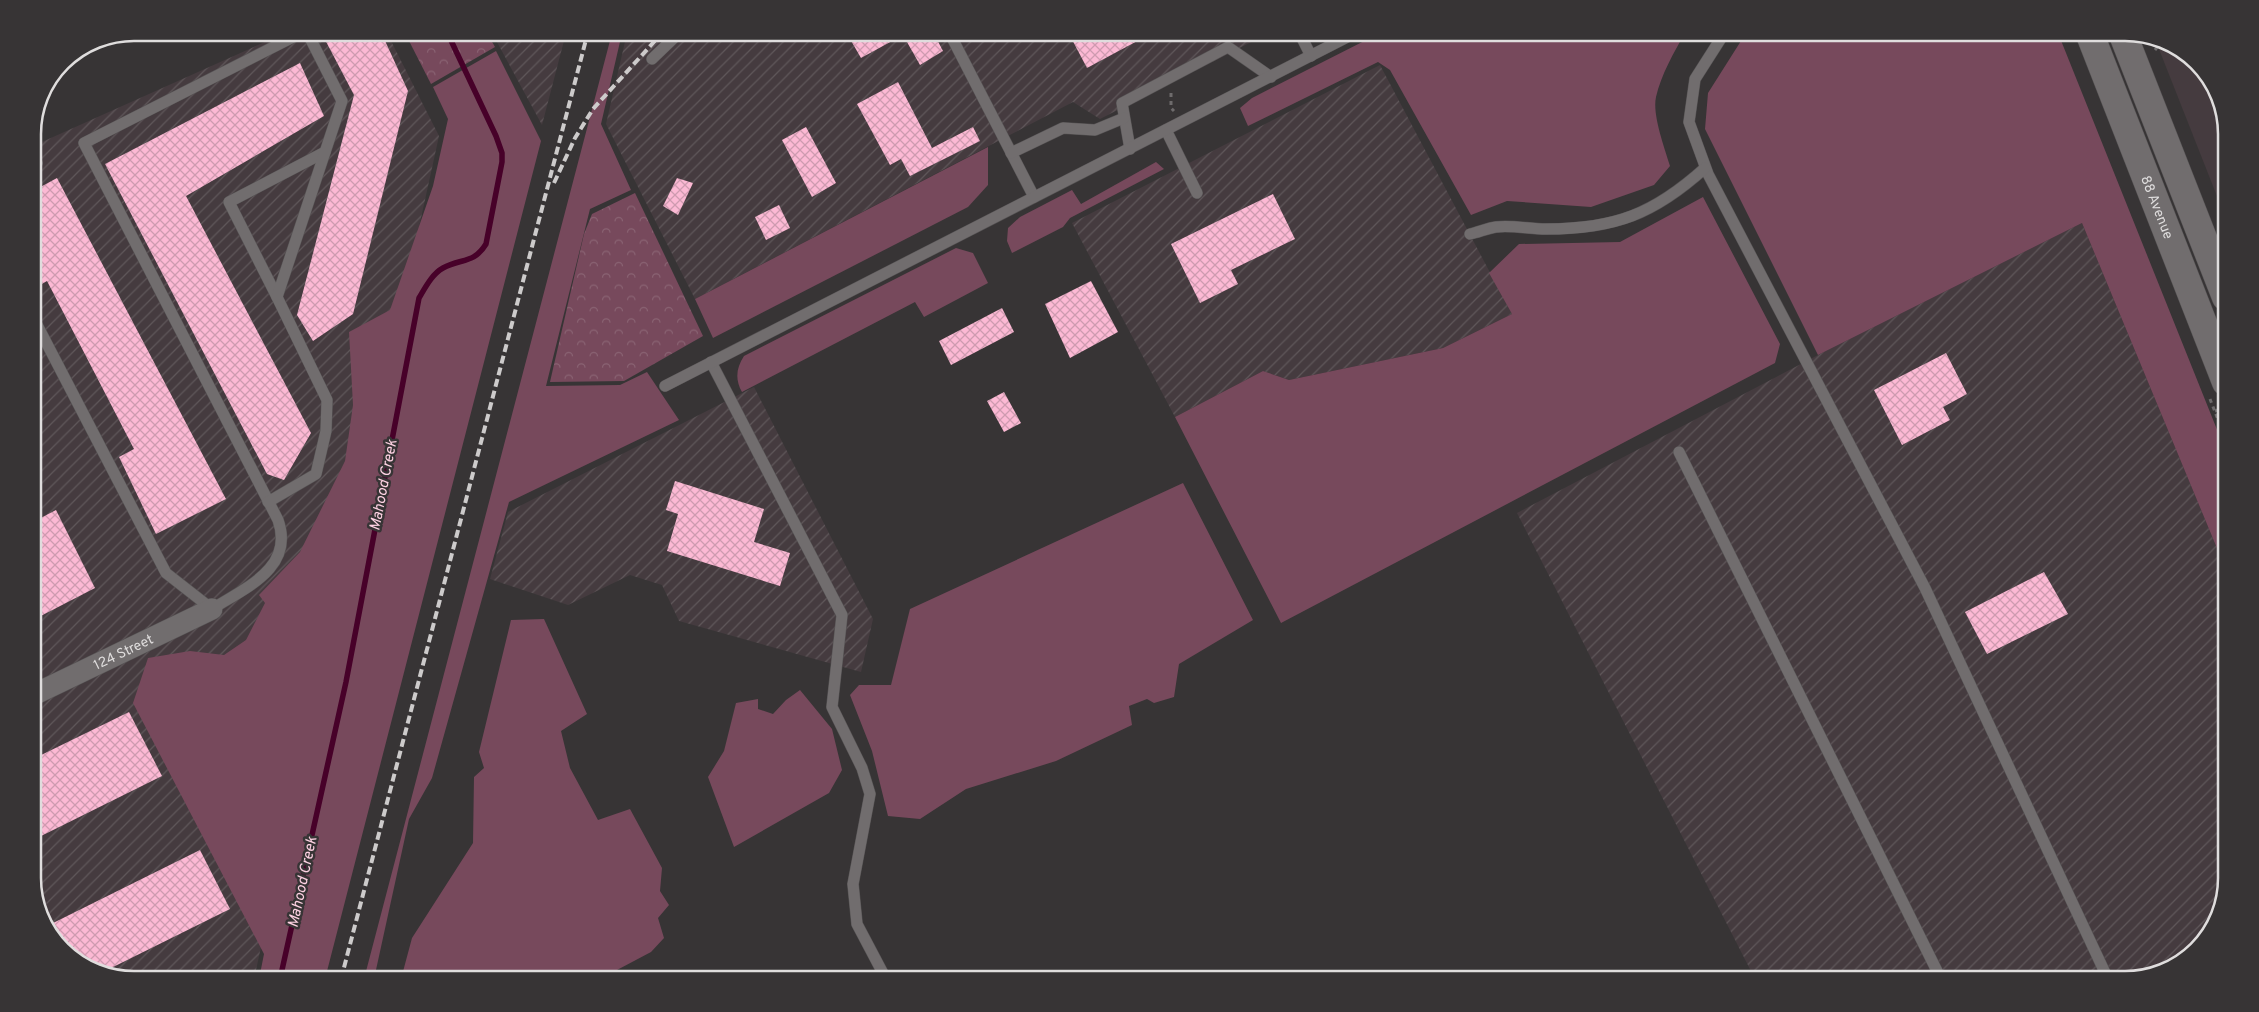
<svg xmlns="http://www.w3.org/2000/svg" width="2259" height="1012" font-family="Overpass,sans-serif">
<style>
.built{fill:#453b3f}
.industrial{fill:url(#industrial-furrows)}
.grass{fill:#77495c}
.forest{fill:url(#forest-crowns)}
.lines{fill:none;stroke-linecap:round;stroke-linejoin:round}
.stream{stroke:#470129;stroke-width:5.5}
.building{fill:url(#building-cross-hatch)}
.lane-casing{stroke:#555253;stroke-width:12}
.street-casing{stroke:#555253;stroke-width:22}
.secondary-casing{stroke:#555253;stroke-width:29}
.path{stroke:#6e6b6c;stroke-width:3;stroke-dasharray:4 4;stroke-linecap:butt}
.lane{stroke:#716d6e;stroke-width:11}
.street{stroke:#716d6e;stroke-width:21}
.secondary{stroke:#716d6e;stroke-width:28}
.rail{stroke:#cdcbcb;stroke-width:4;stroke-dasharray:8 4;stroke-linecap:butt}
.labels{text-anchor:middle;stroke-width:5;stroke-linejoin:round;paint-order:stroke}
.street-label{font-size:14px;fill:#dfdddd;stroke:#373435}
.water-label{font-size:15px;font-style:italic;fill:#fdd1e2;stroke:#373435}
.rim{fill:none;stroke:#dfdddd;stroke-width:2.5}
</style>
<defs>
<pattern id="industrial-furrows" width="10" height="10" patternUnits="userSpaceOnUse" patternTransform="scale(1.25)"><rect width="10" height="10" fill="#453b3f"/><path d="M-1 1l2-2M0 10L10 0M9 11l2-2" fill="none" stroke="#5f575a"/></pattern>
<pattern id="forest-crowns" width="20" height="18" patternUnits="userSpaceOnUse" patternTransform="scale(1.25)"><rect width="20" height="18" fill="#77495c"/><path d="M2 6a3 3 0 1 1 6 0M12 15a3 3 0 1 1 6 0" fill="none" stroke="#8a6373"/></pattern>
<pattern id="building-cross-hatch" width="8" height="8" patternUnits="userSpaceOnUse" patternTransform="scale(1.25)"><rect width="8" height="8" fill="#fcb9d4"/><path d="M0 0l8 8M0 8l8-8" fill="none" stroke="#ce9bb0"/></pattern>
</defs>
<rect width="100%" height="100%" fill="#373435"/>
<!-- built -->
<path class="built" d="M2155 39 2164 40 2209 77 2226 128V219Z"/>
<!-- industrial -->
<g class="industrial">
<path d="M287 32 387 33 439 136 254 979H134L95 972 50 935 33 885V146Z"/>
<path d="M492 33H566L542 125Z"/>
<path d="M627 33H1269L1100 119 1073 102 695 299 606 124Z"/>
<path d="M1380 65 1512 314 1443 348 1289 380 1263 371 1175 417 1072 223Z"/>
<path d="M2082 223 2226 570V878L2219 917 2182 962 2125 979H1755L1517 513 1818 355Z"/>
<path d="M754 387 873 619 861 672 679 621 662 585 630 575 568 605 490 579 508 512Z"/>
</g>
<!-- grass -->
<g class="grass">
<path d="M612 33H622L601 124 631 190 590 209 546 386 620 385 647 372 679 420 509 502 432 778 409 819 374 979H364Z"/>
<path d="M1380 33H1685C1674 52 1661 75 1656 97 1652 115 1665 149 1670 166L1654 185 1591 207 1507 201 1471 215 1390 70 1378 62 1248 126 1240 108 1252 98Z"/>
<path d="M1746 33H2058L2226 452V570L2082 223 1818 355 1705 129 1708 93Z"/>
<path d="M496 51 541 141 325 979H259L264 954 133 703 148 658 190 651 224 655 246 640 265 603 259 595 300 552 345 461 353 405 349 332 390 310 433 186 448 119 433 87Z"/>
<path d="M988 147V185L968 207 713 338 695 299Z"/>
<path d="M1156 162 1164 169 1070 218 1063 227 1012 253 1007 241 1008 228 1020 217 1072 190 1081 204Z"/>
<path d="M1703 197 1780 344 1775 363 1281 623 1175 417 1263 371 1289 380 1443 348 1512 314 1489 273 1519 244 1620 242Z"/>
<path d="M956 248 973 253 988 283 924 317 915 302 742 392C735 380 736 368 744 356Z"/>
<path d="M1183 483 1253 620 1179 664 1174 697 1154 703 1147 699 1129 706 1132 725 1056 761 966 789 920 819 888 816 872 751 850 695 859 685H891L910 609Z"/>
<path d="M544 619 587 714 561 731 570 768 598 820 630 809 662 868 660 891 669 905 658 918 664 938 651 952 600 979H401L412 938 473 843 474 777 484 768 479 752 511 620Z"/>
<path d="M800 690 832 729 842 770 829 793 734 847 708 777 724 751 736 703 758 699V709L773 714 786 700Z"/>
</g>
<!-- forest -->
<g class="forest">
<path d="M405 33H487L495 47 431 84Z"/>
<path d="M635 193 703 336 624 381 550 382 584 234 592 214Z"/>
</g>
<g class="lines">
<!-- stream -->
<path class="stream" d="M280 979 346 682 419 298C425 288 432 274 443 268 461 258 474 264 486 244L502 162V153L496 136 447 32"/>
</g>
<!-- building -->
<g class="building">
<path d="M321 32H381L408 91 353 314 313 341 297 315 354 95Z"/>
<path d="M846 32H933L943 51 920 65 903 35 861 58Z"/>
<path d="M1068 32H1154L1087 68Z"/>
<path d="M300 63 324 116 186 196 311 433 284 480 267 474 105 164Z"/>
<path d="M898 82 932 148 973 127 980 141 910 176 901 159 890 165 857 104Z"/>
<path d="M806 127 836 183 812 197 782 140Z"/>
<path d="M57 178 226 499 156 534 119 457 134 449 47 281 33 289V191Z"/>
<path d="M677 178 693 183 678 215 663 206Z"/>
<path d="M1273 194 1295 239 1231 270 1238 284 1200 303 1171 244Z"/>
<path d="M779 205 790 228 766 240 755 217Z"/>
<path d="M1091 281 1118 332 1070 358 1045 304Z"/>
<path d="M1002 308 1014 332 951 365 939 341Z"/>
<path d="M1946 353 1967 394 1943 407 1950 420 1902 445 1874 390Z"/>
<path d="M1004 392 1021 423 1004 432 987 401Z"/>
<path d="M675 481 764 509 754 542 790 553 780 586 667 551 678 514 666 510Z"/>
<path d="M56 510 95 588 33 620V522Z"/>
<path d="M2044 572 2068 614 1987 654 1965 612Z"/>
<path d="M129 712 162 776 33 840V759Z"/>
<path d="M200 850 230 909 101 973 95 972 50 935 47 926Z"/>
</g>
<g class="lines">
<defs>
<g id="lane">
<path d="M949 32 1034 197"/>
<path d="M1299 32 1311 56"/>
<path d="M1725 32 1695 79 1689 122 1708 174 1925 588 2108 979"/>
<path d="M652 59 680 32"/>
<path d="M1166 130 1197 193"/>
<path d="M1130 149 1122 103 1228 47 1271 77"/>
<path d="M1011 153 1063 128 1095 130 1124 118"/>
<path d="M33 165 37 163"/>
<path d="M1470 234C1479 232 1488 228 1496 227 1512 225 1530 229 1546 229 1615 229 1654 214 1705 168"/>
<path d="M277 297 229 202 325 152"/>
<path d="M33 317 166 573 212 609C245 588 295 568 278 520L84 143 303 32"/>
<path d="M711 362 842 615 832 707 862 768 870 794 853 884 857 924 886 979"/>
<path d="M665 386 1357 32"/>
<path d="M1679 452 1941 979"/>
<path d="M268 502 316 474 326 431 327 400 277 297 342 101 307 32"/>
</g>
<g id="street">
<path id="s1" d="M33 695 212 609"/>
</g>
<g id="secondary">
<path id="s2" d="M2089 32 2226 382"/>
<path d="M2122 32 2226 297"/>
</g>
</defs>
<!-- lane casing -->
<use href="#lane" class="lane-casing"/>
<!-- street casing -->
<use href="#street" class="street-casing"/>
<!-- secondary casing -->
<use href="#secondary" class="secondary-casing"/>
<!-- path -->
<g class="path">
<path d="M2155 50 2163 40"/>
<path d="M1171 93V108L1174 111"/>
<path d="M2210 399 2226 440"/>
<path d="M2215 411 2223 408 2222 405"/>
</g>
<!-- lane -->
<use href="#lane" class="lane"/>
<!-- street -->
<use href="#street" class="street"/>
<!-- secondary -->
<use href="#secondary" class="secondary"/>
<!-- rail -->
<g class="rail">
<path d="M554 183 575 138 593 109 663 32"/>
<path d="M341 979 588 32"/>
</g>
</g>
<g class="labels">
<!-- street labels -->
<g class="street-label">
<text dy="5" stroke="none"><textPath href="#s2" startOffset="188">88 Avenue</textPath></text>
<text dy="5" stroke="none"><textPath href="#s1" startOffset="100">124 Street</textPath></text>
</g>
<!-- water labels -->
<g class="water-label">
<text transform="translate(383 485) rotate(-79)" y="5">Mahood Creek</text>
<text transform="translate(302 882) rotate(-78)" y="5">Mahood Creek</text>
</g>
</g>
<!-- crop -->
<path d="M0 0H2259V1012H0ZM134 41H2125A93 93 0 0 1 2218 134V878A93 93 0 0 1 2125 971H134A93 93 0 0 1 41 878V134A93 93 0 0 1 134 41Z" fill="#373435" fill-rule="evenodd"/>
<path class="rim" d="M134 41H2125A93 93 0 0 1 2218 134V878A93 93 0 0 1 2125 971H134A93 93 0 0 1 41 878V134A93 93 0 0 1 134 41Z"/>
</svg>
